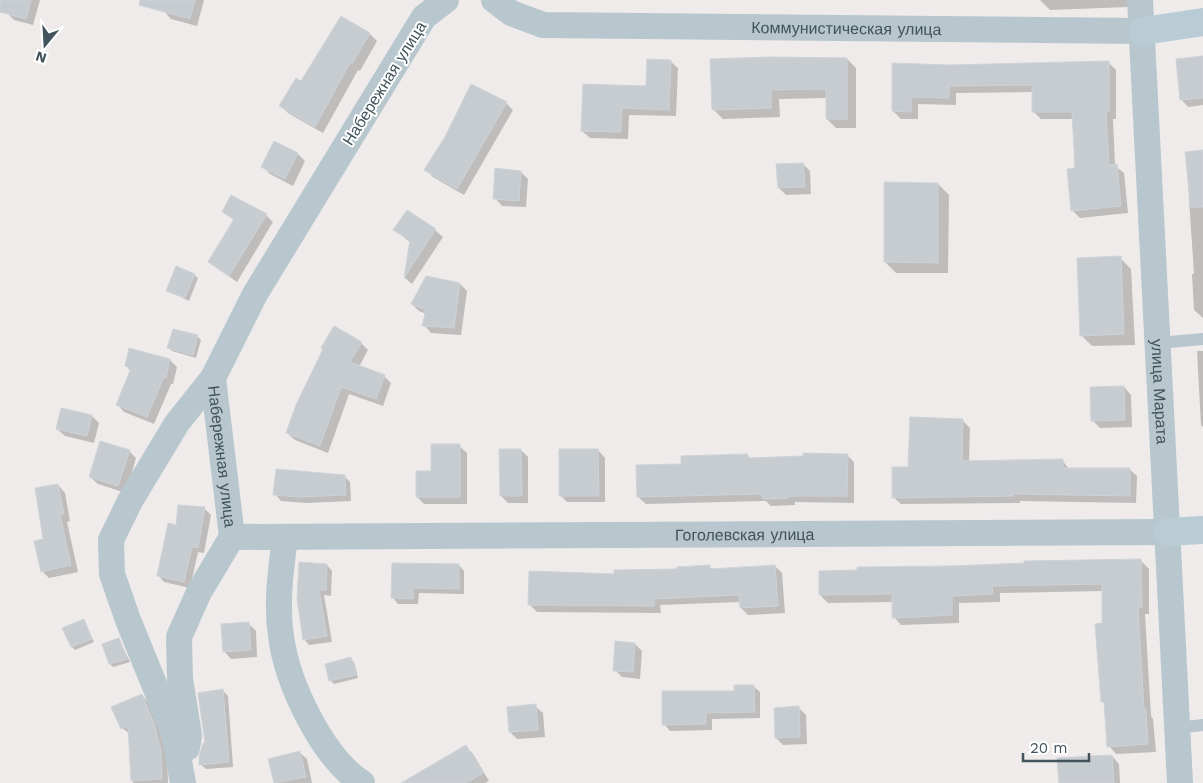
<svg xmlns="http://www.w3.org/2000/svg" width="1203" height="783" font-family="'Work Sans',sans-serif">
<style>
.shadow{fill:#0003}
.building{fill:#c7ccd1;stroke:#ced3d8}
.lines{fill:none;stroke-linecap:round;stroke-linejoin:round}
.lane{stroke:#b7c7cd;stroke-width:12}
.street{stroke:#b7c7cd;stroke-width:26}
.secondary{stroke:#b9ccd6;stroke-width:28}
.labels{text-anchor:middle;stroke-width:4;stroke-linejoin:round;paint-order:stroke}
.street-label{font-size:16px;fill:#42535b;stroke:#fff}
</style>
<rect width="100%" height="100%" fill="#efebeb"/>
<!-- shadow -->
<g class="shadow">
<path d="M11 0H40L33 25 14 20 7 13Z"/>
<path d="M167 0H204L197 26 171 19 164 11Z"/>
<path d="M1040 0H1128V7L1050 10Z"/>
<path d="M341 18 370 34 377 41 360 71 358 70 323 133 288 113 281 105 302 82Z"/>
<path d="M1203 58V105L1188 107 1181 99Z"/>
<path d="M847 59 856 68V128H836L827 119V98L779 99 780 117 723 119 714 110Z"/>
<path d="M670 61 678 68 676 116 629 115 628 139 590 138 582 131 647 87Z"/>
<path d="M1108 62 1116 70V119H1113L1115 166 1124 173 1128 213 1080 218 1072 210 1077 169 1074 119H1041L1034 112 1033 92 956 93V105L918 104V119H901L893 111 949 66Z"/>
<path d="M506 103 513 110 464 195 433 177 426 170Z"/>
<path d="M275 143 298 154 305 161 293 186 270 174 263 167Z"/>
<path d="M1203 151V318L1194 310 1192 274H1194L1186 153Z"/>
<path d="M803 164 810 171 811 194 786 195 779 188Z"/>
<path d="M521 172 528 179 526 207 502 206 495 198Z"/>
<path d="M938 184 949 195 948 273H896L885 262Z"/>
<path d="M223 212 266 215 273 222 237 282 209 262 235 221Z"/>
<path d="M395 230H435L443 237 412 284 405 278 411 243Z"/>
<path d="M1120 258 1131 269 1135 345 1092 346 1081 335Z"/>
<path d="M194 275 198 278 189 301 168 291Z"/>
<path d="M460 284 467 291 461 335 431 333 424 325 426 314 419 311 412 304Z"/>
<path d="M197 336 201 340 196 358 172 351 169 348Z"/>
<path d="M361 343 368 350 359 367 384 376 391 383 383 406 349 394 328 453 295 440 287 433Z"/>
<path d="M130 349 170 360 177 367 173 384H171L154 424 124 412 117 404 131 371 126 366Z"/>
<path d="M1197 351H1203V427L1201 425Z"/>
<path d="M1124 387 1131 395 1132 427 1100 428 1092 420Z"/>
<path d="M92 416 99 423 94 443 65 436 57 429Z"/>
<path d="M963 421 970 428 969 462 1062 460 1069 469H1129L1137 476 1136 503 1020 501V503L901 504 893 497 909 468Z"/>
<path d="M459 446 467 453V504H424L417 497 432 472Z"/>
<path d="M521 450 528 457V503H508L501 496Z"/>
<path d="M598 450 605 458V502H567L560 495Z"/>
<path d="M129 451 136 458 126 493 98 484 90 477Z"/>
<path d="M747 455 751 459 847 455 854 462V503L795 502V505L771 506 766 501 646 504 638 497Z"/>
<path d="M344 476 350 482 351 501 306 503 281 501 275 494Z"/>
<path d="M58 485 65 493 70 521 67 522 78 572 49 578 42 571 45 540Z"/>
<path d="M204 508 211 515 204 553 198 552 190 588 164 582 158 575 177 527Z"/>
<path d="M1141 561 1149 569V614H1145L1151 716 1153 719 1156 752 1116 754 1109 746 1106 705 1102 701 1103 591 1000 593V602L959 603V623L901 625 894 617 893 602 828 603 820 595 951 568Z"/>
<path d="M327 565 332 571 331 596 324 595 332 642 309 645 304 639Z"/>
<path d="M459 565 464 571V594L419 593 418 604H398L393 598Z"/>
<path d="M709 566 713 570 775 566 782 573 785 613 748 615 741 608 740 602 660 605 661 613 537 612 529 604 616 575Z"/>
<path d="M84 620 94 642 75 650 72 647Z"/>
<path d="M248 623 256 631 257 657 231 659 224 651Z"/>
<path d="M119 639 130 662 113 667 110 664 104 644Z"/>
<path d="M635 644 642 651 640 679 622 677 615 670Z"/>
<path d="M351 659 354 662 358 678 334 684 331 681 327 665Z"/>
<path d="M753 686 760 692V718L712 719V730L670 731 664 724Z"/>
<path d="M222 690 228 696 233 767 206 769 200 764Z"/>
<path d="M142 695 148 702 160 731 167 758 168 783H133L130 734 122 728Z"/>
<path d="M535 706 543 713 545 737 517 739 510 732Z"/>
<path d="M799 708 806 715 807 744 783 745 776 738Z"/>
<path d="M466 747 473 754 489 781 485 783H428Z"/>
<path d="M299 752 307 759 312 783H275L269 760Z"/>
<path d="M1112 756 1119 764 1120 783H1060Z"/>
</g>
<!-- building -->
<g class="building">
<path d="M0 0H31L26 19 0 12Z"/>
<path d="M140 0H195L190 19 139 5Z"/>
<path d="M341 16 370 33 352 64 350 63 315 127 279 106 296 78 301 81Z"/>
<path d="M1203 56V98L1180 100 1176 59Z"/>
<path d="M769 57 847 58V119H826V89L771 90V108L712 110 710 59Z"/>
<path d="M647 59 671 60 669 110 622 108 621 132 581 131 583 84 646 86Z"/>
<path d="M1109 61V112H1106L1109 165 1117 164 1121 206 1071 211 1067 169 1075 168 1072 112H1032V85L949 86V98L911 97V112L892 111V63L949 65Z"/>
<path d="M471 84 507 102 457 189 424 170 445 137Z"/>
<path d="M274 141 298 153 285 179 261 167Z"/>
<path d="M1203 150V207H1191L1185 152Z"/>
<path d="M803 163 805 187 778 188 776 164Z"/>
<path d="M495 168 521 171 519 201 493 199Z"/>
<path d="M884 182 938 183V263L884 262Z"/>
<path d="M231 195 267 214 229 276 208 262 234 219 222 212Z"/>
<path d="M407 210 436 229 404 278 410 240 393 230Z"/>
<path d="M1121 256 1124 334 1080 336 1077 258Z"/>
<path d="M176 266 195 274 185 298 166 291Z"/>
<path d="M426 276 460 283 454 328 422 326 426 310 411 304Z"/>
<path d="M334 326 362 342 350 362 385 375 376 399 341 387 320 446 286 433 296 405 323 349 321 348Z"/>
<path d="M173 329 198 335 193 355 167 348Z"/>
<path d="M129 348 170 359 166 378 164 377 147 417 116 405 131 368 125 366Z"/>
<path d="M1124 386 1125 420 1091 421 1090 387Z"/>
<path d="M61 408 92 415 87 436 56 429Z"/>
<path d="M910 417 963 419 962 461 1063 459V468H1130V496L1013 494V496L892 498V467H908Z"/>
<path d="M100 441 130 450 118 486 89 477Z"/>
<path d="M431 444H460V497H416V471H431Z"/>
<path d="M499 449H521L522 496H500Z"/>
<path d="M559 449H598L599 496H559Z"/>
<path d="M803 453 848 454 847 496H788V498L763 499 762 494 637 497 636 465 681 464V456L748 454V458L803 456Z"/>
<path d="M276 469 345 475 346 495 299 497 273 495Z"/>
<path d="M58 484 64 514 60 515 71 565 41 572 34 541 43 539 35 488Z"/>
<path d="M178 505 205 507 198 548 192 547 184 582 157 576 168 523 176 525Z"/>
<path d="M1141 559 1142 607H1138L1144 710 1146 709 1148 744 1107 747 1104 702H1101L1095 624 1102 623V584L992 586 993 594 952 596V615L918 617 892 618V594L819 595V571L857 570V567L951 566 1024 563V561Z"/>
<path d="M299 562 327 564 326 590H319L327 636 303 640 297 599Z"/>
<path d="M392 563 459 564V589L413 588V599L391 598Z"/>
<path d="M710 565V569L775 565 778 606 740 608 739 595 654 599V606L528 605 529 571 614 574V570L677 569V567Z"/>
<path d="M84 619 92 639 71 647 62 628Z"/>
<path d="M249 622 251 650 223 652 221 624Z"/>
<path d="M119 638 127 659 109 664 102 644Z"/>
<path d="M615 641 635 643 633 672 613 671Z"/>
<path d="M351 657 356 675 329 681 325 664Z"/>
<path d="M734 685H754L755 712 706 713V724L662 725V691H734Z"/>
<path d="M223 689 229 762 199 765V757L203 743H205L198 693Z"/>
<path d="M142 694 154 723 161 750 162 779 131 781 128 726 121 729 111 707Z"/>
<path d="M536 704 538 730 509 732 507 707Z"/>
<path d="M799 706 800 737 775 738 774 708Z"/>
<path d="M466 745 483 773 466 783H401Z"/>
<path d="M300 751 306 777 274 783 268 759Z"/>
<path d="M1112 755 1114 783H1059L1057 758Z"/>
</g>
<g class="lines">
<!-- lane -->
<g class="lane">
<path d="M1158 343 1203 339"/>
<path d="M1177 728 1203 725"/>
</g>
<!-- street -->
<g class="street">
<path id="s1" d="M446 0 424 17 255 294 213 378 232 537 1168 532"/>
<path id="s2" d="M494 0 511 13 543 25 1143 31"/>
<path id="s3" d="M1140 0 1180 783"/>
<path d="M285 537C281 569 276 603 281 636 287 683 322 757 362 783"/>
<path d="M187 748 189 735 180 679 179 637 199 592 232 537"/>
<path d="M183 783 174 733 128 620 112 574 111 540 130 501 177 423 213 378"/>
</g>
<!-- secondary -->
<g class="secondary">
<path d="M1143 31 1203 22"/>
<path d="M1168 532 1203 530"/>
</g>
</g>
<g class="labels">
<!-- street labels -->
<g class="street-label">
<text dy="6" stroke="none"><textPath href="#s2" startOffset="359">Коммунистическая улица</textPath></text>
<text transform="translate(384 83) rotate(-58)" y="6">Набережная улица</text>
<text dy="6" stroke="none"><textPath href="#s3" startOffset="392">улица Марата</textPath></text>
<text dy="6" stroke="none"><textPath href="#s1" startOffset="525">Набережная улица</textPath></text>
<text dy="6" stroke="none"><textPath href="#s1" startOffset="1119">Гоголевская улица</textPath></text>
</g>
</g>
<!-- north arrow -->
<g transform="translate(45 45) rotate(198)" stroke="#ffffff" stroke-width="4" paint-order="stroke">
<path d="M0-4L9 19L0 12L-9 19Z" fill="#42535b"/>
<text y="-8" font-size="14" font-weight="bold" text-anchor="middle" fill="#42535b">N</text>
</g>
<!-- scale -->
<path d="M1023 753v8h66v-8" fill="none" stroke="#42535b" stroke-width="2.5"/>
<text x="1030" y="753" font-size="15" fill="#42535b" stroke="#ffffff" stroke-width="4" paint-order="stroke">20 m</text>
</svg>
